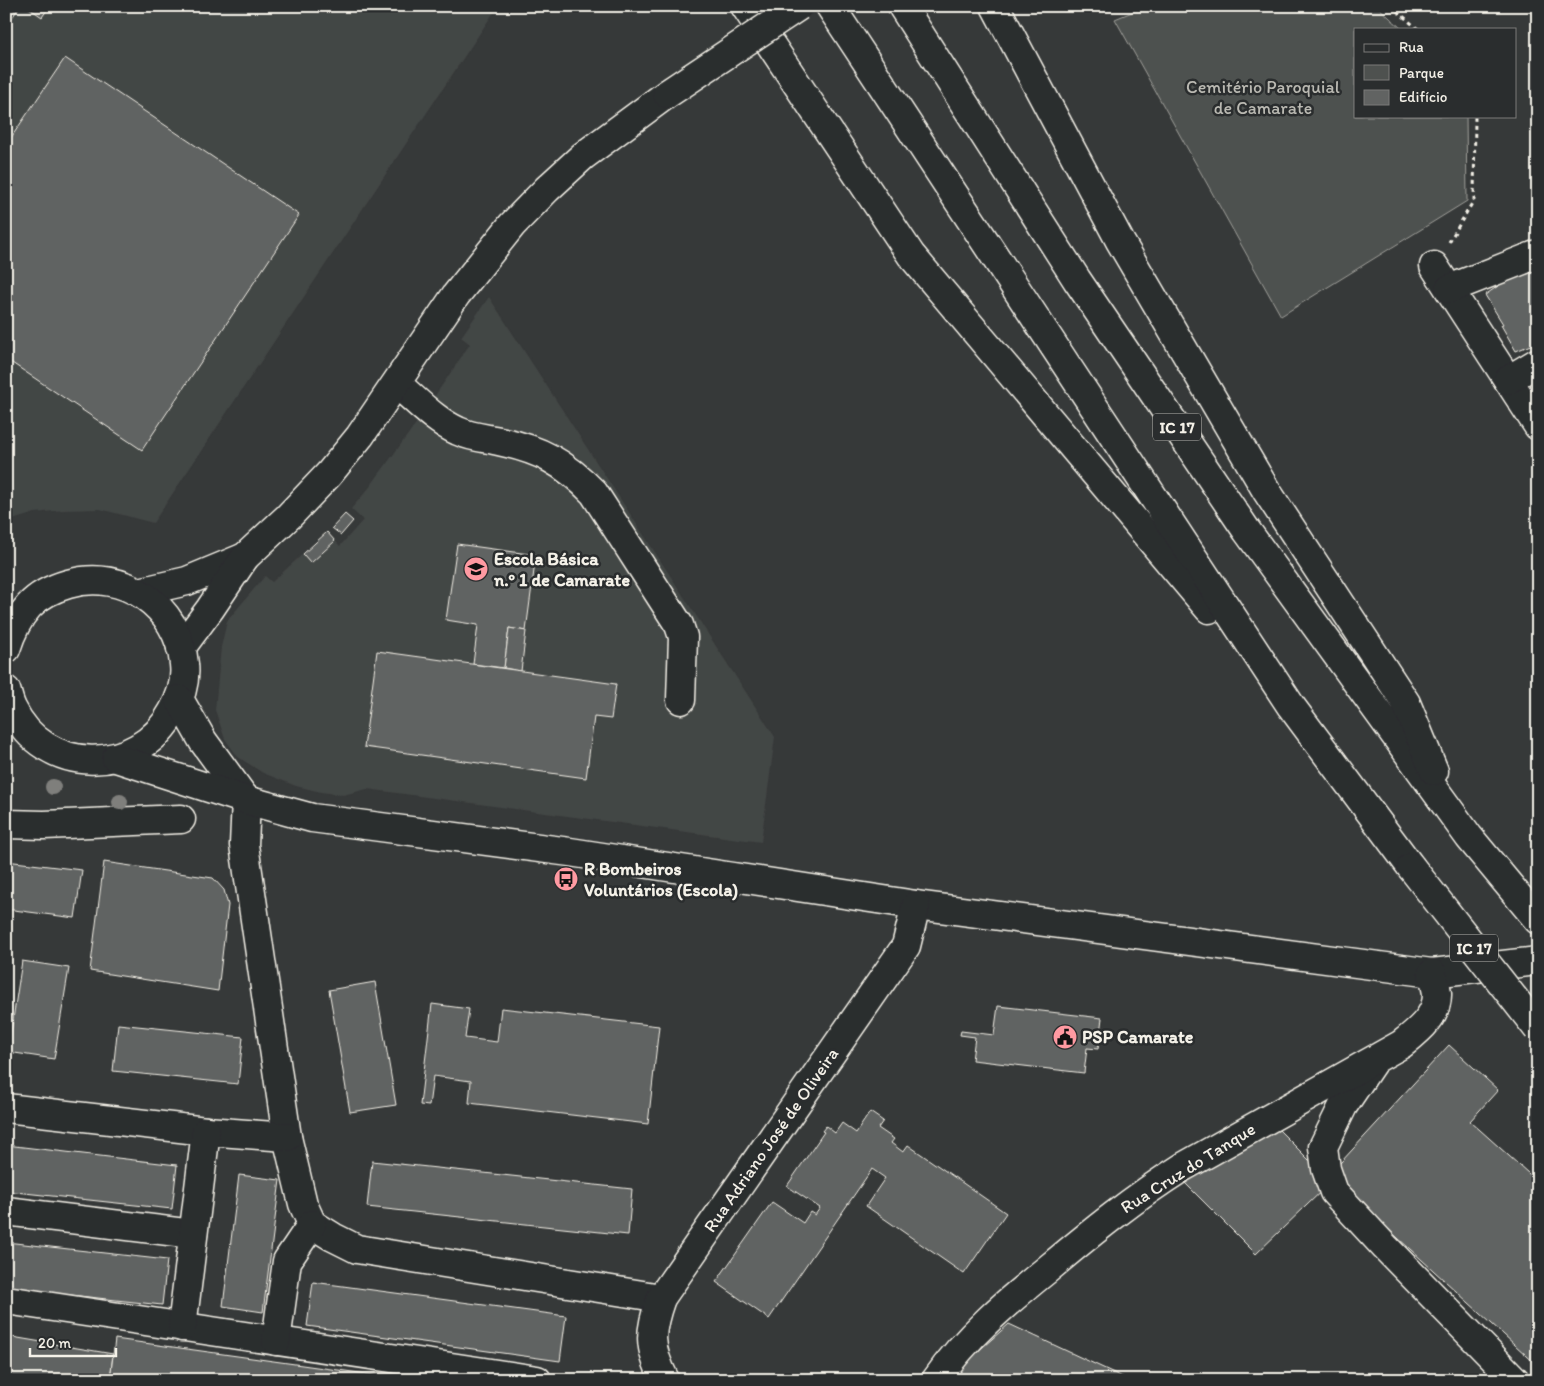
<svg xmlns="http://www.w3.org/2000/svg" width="1544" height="1386" font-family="Itim,sans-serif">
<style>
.built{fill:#434645}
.green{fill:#4e514f;stroke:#a1a19c}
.building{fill:#616362;stroke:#f4f1e8}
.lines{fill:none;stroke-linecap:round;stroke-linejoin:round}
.minor-casing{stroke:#f4f1e8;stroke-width:31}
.highway-casing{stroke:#f4f1e8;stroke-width:31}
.path{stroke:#f4f1e8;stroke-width:3;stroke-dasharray:4 4;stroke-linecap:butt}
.minor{stroke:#2a2d2e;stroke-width:28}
.highway{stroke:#2a2d2e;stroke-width:28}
.minor-bridge-casing{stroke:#f4f1e8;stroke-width:31;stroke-linecap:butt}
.highway-bridge-casing{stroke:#f4f1e8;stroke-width:31;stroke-linecap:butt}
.minor-bridge{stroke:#2a2d2e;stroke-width:28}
.highway-bridge{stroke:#2a2d2e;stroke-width:28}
.tree{fill:#7f7f7c}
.labels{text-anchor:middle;stroke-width:5;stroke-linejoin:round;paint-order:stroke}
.shield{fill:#2a2d2e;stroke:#b7b6b0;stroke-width:1}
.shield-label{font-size:16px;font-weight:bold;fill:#f4f1e8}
.park-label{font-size:18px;fill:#bab9b2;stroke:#2a2d2e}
.poi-label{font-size:18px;font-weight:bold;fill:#f4f1e8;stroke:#2a2d2e;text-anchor:start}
.street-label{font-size:18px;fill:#f4f1e8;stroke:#2a2d2e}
</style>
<rect width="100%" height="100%" fill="#363939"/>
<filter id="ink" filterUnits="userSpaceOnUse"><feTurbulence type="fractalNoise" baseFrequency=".02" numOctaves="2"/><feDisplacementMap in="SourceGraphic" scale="10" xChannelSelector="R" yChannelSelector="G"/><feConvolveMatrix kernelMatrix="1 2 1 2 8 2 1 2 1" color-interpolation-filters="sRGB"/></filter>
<g filter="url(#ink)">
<!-- built -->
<g class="built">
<path d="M6 6H498L153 523 100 509 64 510 35 513 6 522Z"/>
<path d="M489 297 775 737 761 842 367 789 343 795 321 792 296 786 263 773 238 757 225 739 215 710 221 647 227 621 265 576 272 582 327 532 340 546 363 520 351 509 369 488 420 418 470 344 461 337Z"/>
</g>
<!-- green -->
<path class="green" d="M1136 6H1377L1402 29H1355V116H1466L1467 201 1281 316 1115 19 1132 12Z"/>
<!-- building -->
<g class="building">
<path d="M6 6H20L9 22 6 20Z"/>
<path d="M26 6H50L42 17Z"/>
<path d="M65 58 299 215 142 450 6 359V145Z"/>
<path d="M1538 266V342L1516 351 1501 325 1503 324 1485 295 1501 284 1500 282Z"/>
<path d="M345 514 353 521 341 535 332 528Z"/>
<path d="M327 532 335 541 311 563 303 554Z"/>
<path d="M457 544 536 555 526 631 509 628 504 668 473 664 478 625 446 620Z"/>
<path d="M509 628 526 631 521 671 504 668Z"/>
<path d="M377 651 616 684 611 719 594 717 586 778 364 747Z"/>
<path d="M6 861 82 870 75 918 6 909Z"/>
<path d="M104 862 213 878 224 890 228 905 218 991 90 971Z"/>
<path d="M22 961 69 968 54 1059 8 1052Z"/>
<path d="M375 982 396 1105 350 1112 329 990Z"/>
<path d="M432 1004 469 1009 465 1038 497 1042 501 1008 659 1026 648 1124 469 1103 471 1081 433 1076 429 1106 420 1105Z"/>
<path d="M998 1006 1102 1018 1098 1049 1087 1048 1084 1073 972 1060 975 1037 960 1035 961 1031 994 1035Z"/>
<path d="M118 1024 243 1037 238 1084 113 1071Z"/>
<path d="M1449 1045 1498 1090 1470 1121 1538 1182V1366L1329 1175Z"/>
<path d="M870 1112 883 1121 878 1128 894 1139 891 1143 903 1152 908 1145 1006 1213 964 1274 866 1206 885 1178 872 1169 769 1319 716 1282 772 1202 803 1223 810 1212 815 1215 820 1208 787 1186 824 1132 822 1131 826 1126 835 1133 842 1123 856 1133Z"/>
<path d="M1276 1127 1331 1182 1256 1254 1185 1183Z"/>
<path d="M6 1145 177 1165 172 1209 6 1191Z"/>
<path d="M372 1161 632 1189 628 1235 367 1207Z"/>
<path d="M239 1175 280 1180 263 1312 223 1306Z"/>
<path d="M6 1242 167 1260 162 1305 6 1288Z"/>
<path d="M313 1282 566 1316 560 1361 307 1326Z"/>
<path d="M1009 1324 1129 1380H952L959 1368Z"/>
<path d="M6 1336 113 1354 110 1380 6 1379Z"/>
<path d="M115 1339 410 1380H110Z"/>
</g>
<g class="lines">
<defs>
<g id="minor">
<path d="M1434 266 1538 426"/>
<path d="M1449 289 1538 254"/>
<path d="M1508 380 1538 362"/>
<path d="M397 384C416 400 435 421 458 431 471 437 485 438 499 441 541 450 564 462 594 493L679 625 683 637 681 700"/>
<path d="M139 592 187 581 245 557"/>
<path d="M181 648 210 609 245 557 288 517 329 474 360 436 456 295 512 225 547 189 583 156 667 94"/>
<path d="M6 649C11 633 17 619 29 606 39 595 54 588 68 584 123 568 179 606 184 664 186 681 181 697 173 711 138 777 44 776 12 708 9 702 8 696 6 690"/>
<path d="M179 699 203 741 246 800 244 845 287 1137 303 1204 312 1224 333 1237 357 1249 661 1298"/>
<path d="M116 758 246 800 312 818 570 852 916 905 1432 973 1538 961"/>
<path d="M6 824 44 825 181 819"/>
<path d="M1372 1063 1343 1106 1323 1147 1326 1169 1334 1192 1385 1247 1515 1380"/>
<path d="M6 1108 206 1131 287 1137"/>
<path d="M6 1211 193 1234"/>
<path d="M6 1300 537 1380"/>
<path d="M182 1327 206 1131"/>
<path d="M276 1341 287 1261 312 1224"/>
<path d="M665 1380C648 1347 649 1332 661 1298L906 946 916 905"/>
<path d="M936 1380C966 1336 1008 1301 1049 1268 1093 1231 1134 1198 1183 1167L1402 1044C1418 1031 1438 1016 1437 993 1436 986 1434 979 1432 973"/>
</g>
<g id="highway">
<path d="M745 6 911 255 1209 609"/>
<path d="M830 6 1291 706 1411 867"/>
<path d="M902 6 1077 280 1247 531 1469 837 1538 920"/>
<path d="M995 6 1120 241 1266 490 1406 703 1434 771"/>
</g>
</defs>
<!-- minor casing -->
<use href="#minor" class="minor-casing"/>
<!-- highway casing -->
<use href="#highway" class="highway-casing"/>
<!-- path -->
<g class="path">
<path d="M1391 6 1418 29"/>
<path d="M1449 242 1474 200 1475 116"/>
</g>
<!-- minor -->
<use href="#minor" class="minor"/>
<!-- highway -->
<use href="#highway" class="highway"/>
<defs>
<path id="minor-bridge" d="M667 94 799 6"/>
<path id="highway-bridge" d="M1411 867 1538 1029"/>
</defs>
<!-- minor-bridge casing -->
<use href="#minor-bridge" class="minor-bridge-casing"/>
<!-- highway-bridge casing -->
<use href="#highway-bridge" class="highway-bridge-casing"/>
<!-- minor-bridge -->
<use href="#minor-bridge" class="minor-bridge"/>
<!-- highway-bridge -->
<use href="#highway-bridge" class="highway-bridge"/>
</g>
<!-- trees -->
<g class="tree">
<circle cx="53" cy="787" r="8"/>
<circle cx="120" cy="802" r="8"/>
</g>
</g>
<!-- icons -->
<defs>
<symbol id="school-disc" viewBox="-11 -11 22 22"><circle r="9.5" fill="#ff9aa2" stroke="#2a2d2e"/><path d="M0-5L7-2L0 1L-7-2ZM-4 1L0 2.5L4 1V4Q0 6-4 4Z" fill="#111"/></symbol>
<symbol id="bus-disc" viewBox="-11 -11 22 22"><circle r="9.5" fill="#ff9aa2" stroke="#2a2d2e"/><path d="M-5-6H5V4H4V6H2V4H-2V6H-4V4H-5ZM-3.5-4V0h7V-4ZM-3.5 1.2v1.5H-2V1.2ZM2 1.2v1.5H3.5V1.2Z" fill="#111"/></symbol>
<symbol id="civic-disc" viewBox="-11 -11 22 22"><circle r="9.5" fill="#ff9aa2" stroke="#2a2d2e"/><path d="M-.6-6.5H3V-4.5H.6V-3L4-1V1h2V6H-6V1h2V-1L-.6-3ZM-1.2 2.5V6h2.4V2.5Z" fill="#111"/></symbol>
</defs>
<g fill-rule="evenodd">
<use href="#school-disc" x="462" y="555" width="28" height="28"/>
<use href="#bus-disc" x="552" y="865" width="28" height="28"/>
<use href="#civic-disc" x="1051" y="1023" width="28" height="28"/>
</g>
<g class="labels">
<!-- shield labels -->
<g class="shield">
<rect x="1153" y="413.5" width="48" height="27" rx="4"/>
<rect x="1450" y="934.5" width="48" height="27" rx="4"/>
</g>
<g class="shield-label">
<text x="1177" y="433">IC 17</text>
<text x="1474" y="954">IC 17</text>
</g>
<!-- park labels -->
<g class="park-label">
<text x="1263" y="93">Cemitério Paroquial<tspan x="1263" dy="21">de Camarate</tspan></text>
</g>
<!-- poi labels -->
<g class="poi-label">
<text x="494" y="565">Escola Básica<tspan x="494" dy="21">n.º 1 de Camarate</tspan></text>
<text x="584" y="875">R Bombeiros<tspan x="584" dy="21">Voluntários (Escola)</tspan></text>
<text x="1082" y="1043">PSP Camarate</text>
</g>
<!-- street labels -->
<g class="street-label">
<text transform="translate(771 1140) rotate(-55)" y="6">Rua Adriano José de Oliveira</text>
<text transform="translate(1188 1168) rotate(-32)" y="6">Rua Cruz do Tanque</text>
</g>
</g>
<!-- margin -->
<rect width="1544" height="1386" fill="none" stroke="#2a2d2e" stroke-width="25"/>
<rect x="12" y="12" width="1519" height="1361" fill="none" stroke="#f4f1e8" stroke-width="2" filter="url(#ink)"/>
<!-- legend -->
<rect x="1354" y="28" width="162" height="90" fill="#2a2d2e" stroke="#7b7b78"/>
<rect x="1364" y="44" width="25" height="8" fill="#2a2d2e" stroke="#7b7b78"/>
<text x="1399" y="52" font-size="15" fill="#f4f1e8">Rua</text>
<rect x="1364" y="65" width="25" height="15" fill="#4e514f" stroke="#7b7b78"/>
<text x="1399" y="78" font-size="15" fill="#f4f1e8">Parque</text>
<rect x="1364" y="90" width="25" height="15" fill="#616362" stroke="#7b7b78"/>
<text x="1399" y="102" font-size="15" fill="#f4f1e8">Edifício</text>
<!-- scale -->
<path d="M30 1348v8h86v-8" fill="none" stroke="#f4f1e8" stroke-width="2.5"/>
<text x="38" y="1348" font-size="15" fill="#f4f1e8" stroke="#2a2d2e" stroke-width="4" paint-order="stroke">20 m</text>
</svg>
